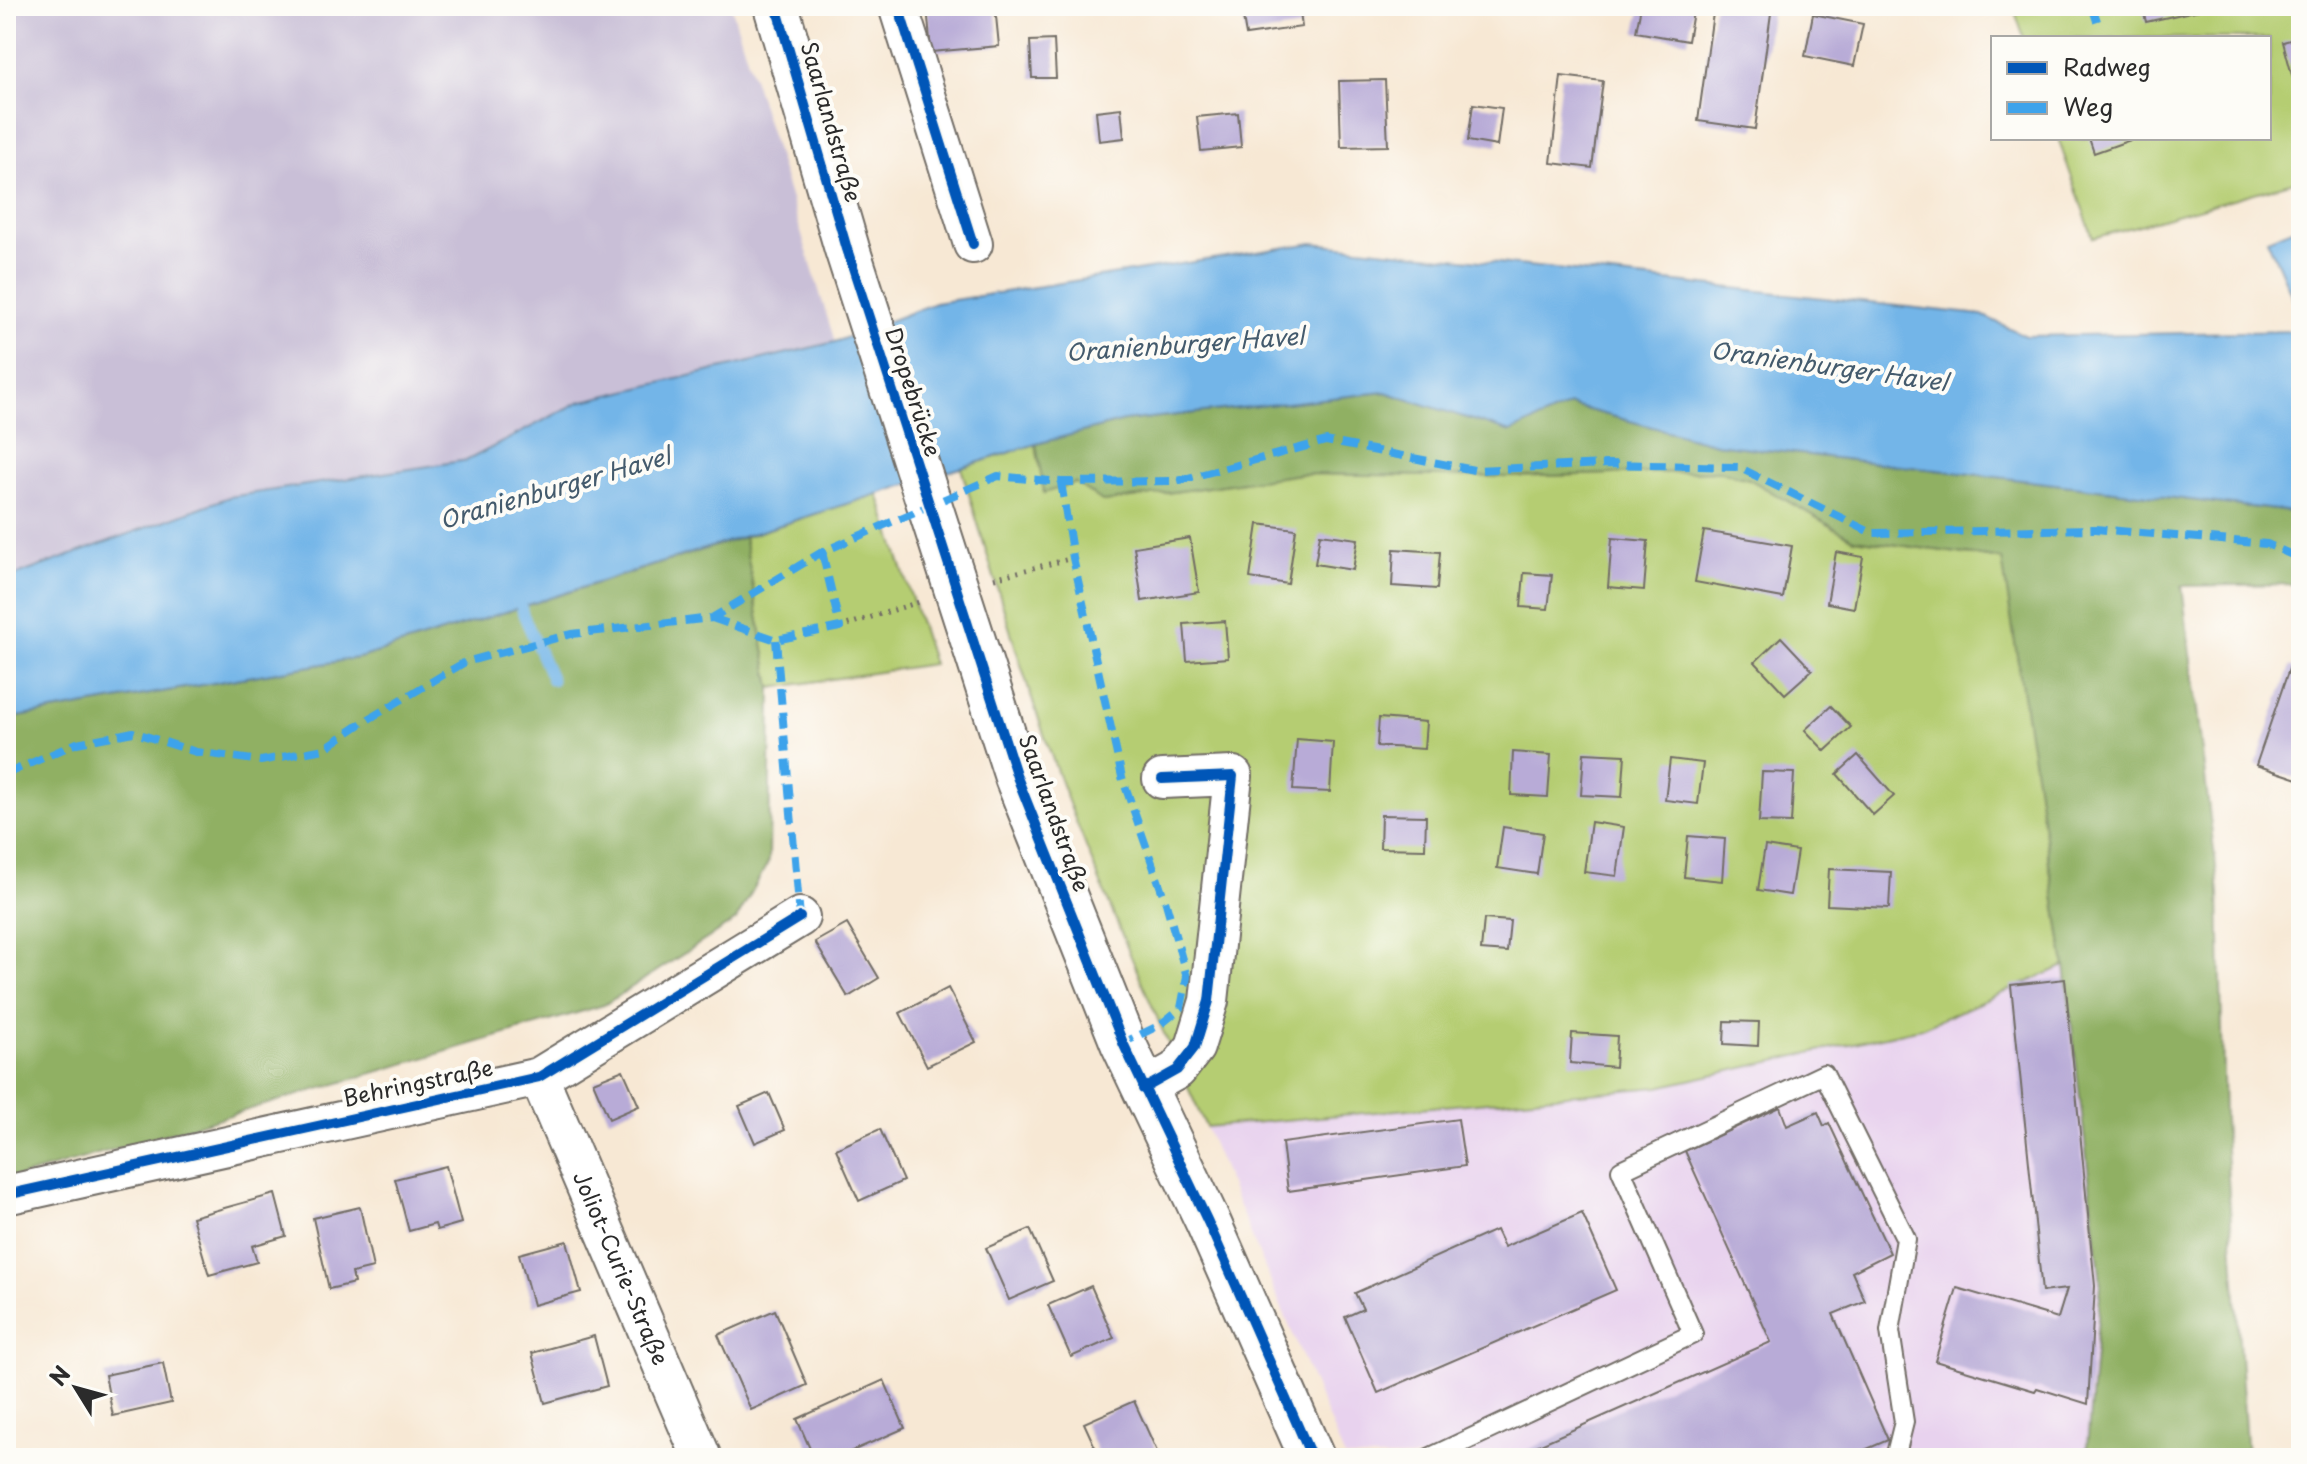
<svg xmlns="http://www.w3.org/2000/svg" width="2307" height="1464" font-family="'Playpen Sans',sans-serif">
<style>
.built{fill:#e8d2ee}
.industrial{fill:#c9bfd7}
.green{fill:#b5cd72;stroke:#707c4e;stroke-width:2}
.forest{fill:#90b064;stroke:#5e6e48;stroke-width:2}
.water{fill:#73b5e8;stroke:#4f708a;stroke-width:2}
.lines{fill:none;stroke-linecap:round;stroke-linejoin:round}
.stream{stroke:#73b5e8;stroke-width:11}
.building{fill:#b8abd7}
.lane-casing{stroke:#726d66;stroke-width:22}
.street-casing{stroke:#726d66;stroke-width:42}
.secondary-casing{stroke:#726d66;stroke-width:48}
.path{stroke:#726d66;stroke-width:5;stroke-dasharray:2 6;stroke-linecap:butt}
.lane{stroke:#fff;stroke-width:18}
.street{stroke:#fff;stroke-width:38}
.secondary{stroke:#fff;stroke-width:44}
.quiet{stroke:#3ea3eb;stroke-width:8;stroke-dasharray:16 8;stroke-linecap:butt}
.cycleway-casing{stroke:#fdfcf7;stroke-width:15}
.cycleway{stroke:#0057b8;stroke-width:10}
.labels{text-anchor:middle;stroke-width:8;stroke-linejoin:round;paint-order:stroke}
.street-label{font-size:22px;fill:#2b2b2b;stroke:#fdfcf7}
.water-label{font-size:24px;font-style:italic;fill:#445b6d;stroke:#fdfcf7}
</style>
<rect width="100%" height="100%" fill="#fdfcf7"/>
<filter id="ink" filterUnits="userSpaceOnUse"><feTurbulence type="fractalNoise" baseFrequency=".0125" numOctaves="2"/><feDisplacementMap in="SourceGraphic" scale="16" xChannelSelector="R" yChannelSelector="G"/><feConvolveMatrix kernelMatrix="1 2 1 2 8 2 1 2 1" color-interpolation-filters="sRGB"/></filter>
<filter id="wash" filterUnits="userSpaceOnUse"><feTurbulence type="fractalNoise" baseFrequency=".006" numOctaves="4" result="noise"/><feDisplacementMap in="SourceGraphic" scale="32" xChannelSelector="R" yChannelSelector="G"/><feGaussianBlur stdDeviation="1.8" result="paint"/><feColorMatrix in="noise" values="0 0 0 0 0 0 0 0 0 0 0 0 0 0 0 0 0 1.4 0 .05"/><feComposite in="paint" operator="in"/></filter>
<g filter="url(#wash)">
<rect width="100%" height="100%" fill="#f7e8d4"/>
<!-- built -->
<path class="built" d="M2065 966 2101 1284 2086 1458H1345L1206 1128 1658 1087 1921 1028Z"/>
<!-- industrial -->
<path class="industrial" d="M6 6H731L835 342 579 402 468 460 229 497 6 579Z"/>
<!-- green -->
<g class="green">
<path d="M2013 6H2301V180L2093 238 2058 138H2269V38H2024Z"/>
<path d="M1036 444 1044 492 1075 483 1104 502 1300 474 1508 477 1719 471 1749 479 1854 539 2003 559 2065 966 1921 1028 1658 1087 1206 1127C1158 1023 1113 916 1071 809 1028 697 996 582 961 468Z"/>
<path d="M878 494 933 664 771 688 744 537Z"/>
</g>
<!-- forest -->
<g class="forest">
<path d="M1385 392 1511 432 1570 405 1716 444 2301 513V584L2182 586 2219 892 2224 1120 2247 1458H2086L2101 1283 2065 966 2002 559 1854 539 1749 479 1719 471 1508 477 1300 474 1104 502 1075 483 1044 493 1036 444 1124 421Z"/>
<path d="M744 537 771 688 769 861 736 920 604 1005 6 1181V719L363 657Z"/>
</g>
<!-- water -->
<path class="water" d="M2300 226 2301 513 1716 444 1570 405 1511 432 1385 392 1124 421 1036 444 363 657 6 719V579L229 497 468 460 579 402 835 342 935 303 1313 243 1982 315 2026 336 2299 331V312L2267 239Z"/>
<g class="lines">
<!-- stream -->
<path class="stream" d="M518 594 523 614 552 680"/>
</g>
<g id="blocks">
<!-- building -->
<g class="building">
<path d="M927 6H995L999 46 931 52Z"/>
<path d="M1055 6H1108V11L1055 13Z"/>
<path d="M1241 6H1299L1302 27 1246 35Z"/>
<path d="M1641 6H1694L1688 41 1636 32Z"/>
<path d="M1714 6H1772L1755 129 1698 121Z"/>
<path d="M2142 6H2213V7L2146 22Z"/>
<path d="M1813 14 1863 24 1854 66 1805 56Z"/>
<path d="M2301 37V85L2295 86 2283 42Z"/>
<path d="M1054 40 1056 78H1032L1030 41Z"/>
<path d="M1561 76 1603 81 1592 168 1551 163Z"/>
<path d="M1385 80 1388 146 1341 147 1339 81Z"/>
<path d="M1473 104 1502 108 1497 146 1468 141Z"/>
<path d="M1121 108 1124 138 1099 141 1096 111Z"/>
<path d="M1238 113 1241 147 1201 151 1197 117Z"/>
<path d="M2089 138H2136L2094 153Z"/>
<path d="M1258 524 1296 529 1288 584 1250 578Z"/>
<path d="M1704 531 1792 546 1783 598 1695 582Z"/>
<path d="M1320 534 1358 539 1353 570 1315 564Z"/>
<path d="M1190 538 1199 592 1142 601 1134 547Z"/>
<path d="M1612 538 1648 541 1644 590 1608 587Z"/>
<path d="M1394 549 1440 552 1437 589 1392 586Z"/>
<path d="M1836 552 1863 557 1854 608 1827 603Z"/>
<path d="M1524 573 1552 575 1548 609 1521 607Z"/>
<path d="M1225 621 1228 658 1187 661 1184 624Z"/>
<path d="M1781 637 1812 670 1785 694 1755 662Z"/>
<path d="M2290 666 2301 670V780L2256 765Z"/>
<path d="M1831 706 1851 727 1825 751 1805 730Z"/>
<path d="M1379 718 1426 722 1424 749 1377 746Z"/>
<path d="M1297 739 1333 742 1330 792 1293 790Z"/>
<path d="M1513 752 1551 755 1548 797 1511 795Z"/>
<path d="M1584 753 1625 755 1622 797 1581 795Z"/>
<path d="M1858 755 1894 796 1873 815 1837 774Z"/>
<path d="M1670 759 1703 763 1698 804 1665 800Z"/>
<path d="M1762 772 1794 773 1791 823 1759 822Z"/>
<path d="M1381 815 1426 816 1425 849 1380 848Z"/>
<path d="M1591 822 1624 827 1617 876 1584 872Z"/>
<path d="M1503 827 1543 833 1537 874 1497 868Z"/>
<path d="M1688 836 1725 839 1722 881 1684 877Z"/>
<path d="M1765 846 1797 851 1790 895 1758 890Z"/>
<path d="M1829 869 1891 872 1889 908 1827 905Z"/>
<path d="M1484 919 1510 921 1507 952 1481 950Z"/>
<path d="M847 924 879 978 848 997 815 942Z"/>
<path d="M2065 979 2095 1286 2088 1404 2037 1388 2035 1391 1935 1361 1957 1288 2058 1318 2067 1289 2042 1292 2011 985Z"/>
<path d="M948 988 976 1042 927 1066 900 1013Z"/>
<path d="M1725 1021 1759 1022 1758 1046 1724 1044Z"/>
<path d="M1572 1033 1617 1036 1615 1067 1570 1063Z"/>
<path d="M623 1070 639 1106 609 1119 593 1082Z"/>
<path d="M769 1093 785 1130 755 1143 739 1106Z"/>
<path d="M1780 1107 1787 1126 1818 1112 1824 1126 1829 1123 1890 1253 1852 1272 1865 1301 1833 1314 1888 1440 1846 1458H1509L1771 1342 1685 1151Z"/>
<path d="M1458 1119 1465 1166 1288 1191 1282 1143Z"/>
<path d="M880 1129 903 1181 859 1201 836 1149Z"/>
<path d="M446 1166 461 1223 437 1230 435 1224 409 1231 395 1179Z"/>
<path d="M275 1194 286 1236 252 1246 257 1262 209 1275 192 1217Z"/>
<path d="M360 1207 373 1268 352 1273 354 1283 329 1289 313 1218Z"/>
<path d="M1582 1213 1616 1290 1378 1393 1345 1317 1363 1309 1355 1293 1496 1230 1504 1247Z"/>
<path d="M1030 1229 1053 1281 1009 1300 986 1248Z"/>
<path d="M567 1241 581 1292 533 1305 519 1254Z"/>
<path d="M1091 1286 1114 1338 1071 1357 1048 1305Z"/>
<path d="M775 1310 807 1385 751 1410 718 1335Z"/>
<path d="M594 1336 607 1386 545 1403 532 1353Z"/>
<path d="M163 1363 171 1403 113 1416 105 1375Z"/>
<path d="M884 1380 905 1428 836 1458H814L797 1419Z"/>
<path d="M1134 1401 1160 1458H1100L1084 1423Z"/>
</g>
</g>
</g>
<g filter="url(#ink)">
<use href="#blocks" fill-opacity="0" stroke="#726d66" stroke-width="2"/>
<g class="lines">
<defs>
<path id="lane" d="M1429 1458 1693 1334 1621 1170 1824 1074 1906 1239 1890 1331 1904 1422 1895 1458"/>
<g id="street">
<path d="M898 6 973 244"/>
<path id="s1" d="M539 1077 702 1458"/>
<path d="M1143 1089 1177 1070 1195 1047 1209 1001 1233 776 1162 779"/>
<path d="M6 1195 539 1077 800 917"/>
</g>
<path id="secondary" d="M776 6 847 249 1017 777 1123 1043 1208 1222 1312 1458"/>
</defs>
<!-- lane casing -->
<use href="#lane" class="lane-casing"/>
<!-- street casing -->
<use href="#street" class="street-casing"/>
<!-- secondary casing -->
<use href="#secondary" class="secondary-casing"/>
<!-- path -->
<g class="path">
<path d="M994 578 1073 558"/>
<path d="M840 627 919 602"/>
</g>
<!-- lane -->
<use href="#lane" class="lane"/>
<!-- street -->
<use href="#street" class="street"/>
<!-- secondary -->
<use href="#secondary" class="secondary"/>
<!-- quiet -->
<g class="quiet">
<path d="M2092 6 2099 27"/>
<path d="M1061 482 1073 558 1122 777 1166 903 1187 977 1181 1008 1160 1025 1123 1043"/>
<path d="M712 618 776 640 840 627 822 552"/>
<path d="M776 640 800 917"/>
<path d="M6 774 77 743 133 732 196 752 261 761 324 749 362 723 465 662 572 634 712 618 822 552 998 476 1061 482 1177 481 1326 441 1474 470 1607 464 1738 467 1872 533 2096 529 2267 544 2301 559"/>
</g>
<defs>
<g id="cycleway">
<path d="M776 6 847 249 1017 777 1123 1043 1208 1222 1312 1458"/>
<path d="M898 6 973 244"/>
<path d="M1143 1089 1177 1070 1195 1047 1209 1001 1233 776 1162 779"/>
<path d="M6 1195 539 1077 800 917"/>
</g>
</defs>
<!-- cycleway casing -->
<use href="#cycleway" class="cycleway-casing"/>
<!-- cycleway -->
<use href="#cycleway" class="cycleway"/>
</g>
</g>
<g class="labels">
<!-- street labels -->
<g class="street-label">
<text transform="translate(831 122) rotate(74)" y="8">Saarlandstraße</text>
<text transform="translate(913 392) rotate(72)" y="8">Dropebrücke</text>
<text transform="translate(1054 813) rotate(70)" y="8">Saarlandstraße</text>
<text transform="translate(418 1083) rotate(-12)" y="8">Behringstraße</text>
<text dy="8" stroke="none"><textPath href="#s1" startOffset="208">Joliot-Curie-Straße</textPath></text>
</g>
<!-- water labels -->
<g class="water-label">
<text transform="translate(1185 345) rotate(-4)" y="8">Oranienburger Havel</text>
<text transform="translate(1829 367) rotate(8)" y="8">Oranienburger Havel</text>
<text transform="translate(555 489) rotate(-16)" y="8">Oranienburger Havel</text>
</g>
</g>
<!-- margin -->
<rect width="2307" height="1464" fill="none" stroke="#fdfcf7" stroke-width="32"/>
<!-- legend -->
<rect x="1991" y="36" width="280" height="104" fill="#fdfcf7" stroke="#a9a8a5" stroke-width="2"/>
<rect x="2007" y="62" width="40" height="12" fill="#0057b8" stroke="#a9a8a5" stroke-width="2"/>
<text x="2063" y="76" font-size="24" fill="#2b2b2b">Radweg</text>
<rect x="2007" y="102" width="40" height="12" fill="#3ea3eb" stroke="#a9a8a5" stroke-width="2"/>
<text x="2063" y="116" font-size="24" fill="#2b2b2b">Weg</text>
<!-- north arrow -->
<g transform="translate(76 1388) rotate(307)" stroke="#fdfcf7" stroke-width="6" paint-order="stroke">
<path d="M0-6L14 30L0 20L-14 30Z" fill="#2b2b2b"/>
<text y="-12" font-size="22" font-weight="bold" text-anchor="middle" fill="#2b2b2b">N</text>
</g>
</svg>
